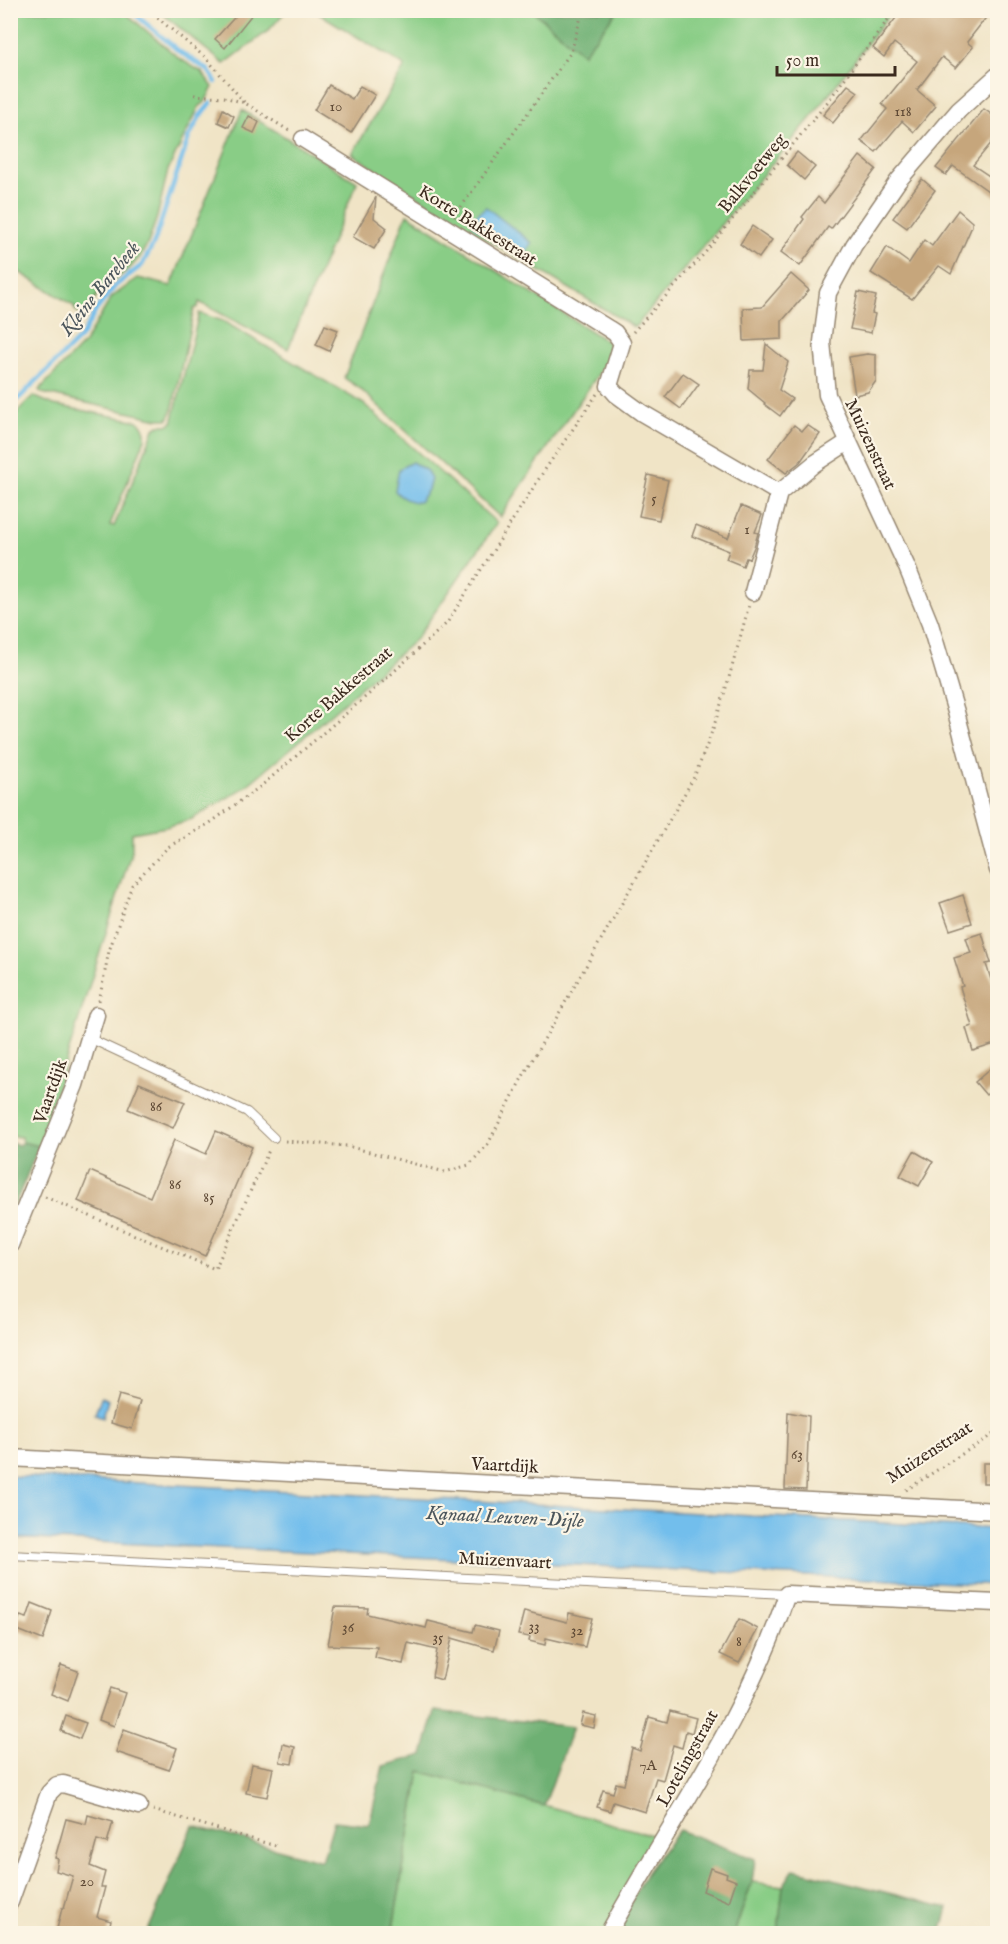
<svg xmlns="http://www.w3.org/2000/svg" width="1008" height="1944" font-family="'IM FELL English',serif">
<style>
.green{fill:#89cd86;stroke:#627c52;stroke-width:1.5}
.forest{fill:#6eb073;stroke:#546d48;stroke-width:1.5}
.water{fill:#72beec;stroke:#567485;stroke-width:1.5}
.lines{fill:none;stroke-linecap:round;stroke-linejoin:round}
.stream{stroke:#72beec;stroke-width:4.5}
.building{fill:#c6a67b}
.service-casing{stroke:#968772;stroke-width:10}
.minor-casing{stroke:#968772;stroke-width:19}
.path{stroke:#968772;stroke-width:3;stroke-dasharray:1.5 4.5;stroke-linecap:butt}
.service{stroke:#fff;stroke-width:8}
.minor{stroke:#fff;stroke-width:16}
.labels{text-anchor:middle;stroke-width:4.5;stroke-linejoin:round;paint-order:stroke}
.number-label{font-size:15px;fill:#5e4935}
.street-label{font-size:18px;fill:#3b2a1e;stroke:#fcf5e5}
.water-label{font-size:20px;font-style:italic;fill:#4c565c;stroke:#fcf5e5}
</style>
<rect width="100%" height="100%" fill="#fcf5e5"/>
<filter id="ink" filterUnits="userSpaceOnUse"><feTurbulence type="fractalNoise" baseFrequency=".0167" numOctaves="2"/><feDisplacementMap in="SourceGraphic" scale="12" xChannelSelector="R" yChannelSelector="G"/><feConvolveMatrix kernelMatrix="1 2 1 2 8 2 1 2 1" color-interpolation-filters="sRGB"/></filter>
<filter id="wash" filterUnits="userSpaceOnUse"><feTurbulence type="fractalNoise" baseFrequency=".008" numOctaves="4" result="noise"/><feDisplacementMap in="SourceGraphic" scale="24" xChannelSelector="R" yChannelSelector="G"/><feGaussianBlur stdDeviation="1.35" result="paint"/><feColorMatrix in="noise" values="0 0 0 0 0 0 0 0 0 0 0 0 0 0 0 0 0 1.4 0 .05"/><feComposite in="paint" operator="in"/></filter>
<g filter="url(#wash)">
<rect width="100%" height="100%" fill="#f0e4c6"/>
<!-- green -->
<g class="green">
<path d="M10 11H123L180 59 202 72 213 87 205 102 199 107 168 170 157 217 148 243 140 257 130 268 99 292 85 316 75 310 74 306 11 267Z"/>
<path d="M159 11H286L268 31 224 64Z"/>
<path d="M315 11H533L583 54 617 11H892L814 114 638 324 634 327 454 220 352 154 405 66Z"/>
<path d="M242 110 357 182 288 349 199 302 198 307 194 309 172 411 168 419H158L42 393 39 390 84 343 112 297 138 278 171 286Z"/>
<path d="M407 214 608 342C613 353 605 363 599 373L500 517 358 387 344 378Z"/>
<path d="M199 313 223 321 364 404 497 523 416 639 295 745 244 788 192 819 166 827 132 833V850L39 1146 22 1142 21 1137 11 1136V419L33 396 54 405 138 421C144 426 146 431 145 439L110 525 114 526 155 427 159 425H166L172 423Z"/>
<path d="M420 1771 659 1837 604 1933 392 1934Z"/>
<path d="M752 1882 783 1886 778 1933 734 1934Z"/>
</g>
<!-- forest -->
<g class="forest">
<path d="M533 11H617L583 54Z"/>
<path d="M22 1142 39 1146 11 1214V1143L19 1145Z"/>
<path d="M435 1711 573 1727 544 1806 420 1771 392 1933H147L193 1826 322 1861 334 1821 369 1825 383 1766 423 1755Z"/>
<path d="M679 1830 755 1859 752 1882 734 1933 613 1934 647 1872Z"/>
<path d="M794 1869 948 1908 941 1933H778L783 1886Z"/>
</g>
<!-- water -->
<g class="water">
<path d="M486 207 532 243 525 253 522 254 498 243 473 226 474 217Z"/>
<path d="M412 462 427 471 431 479 428 490 419 502C409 502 402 499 395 491L399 469Z"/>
<path d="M101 1397 108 1400 103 1417 95 1414Z"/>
<path d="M10 1476 997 1529V1585L11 1538Z"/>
</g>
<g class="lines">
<!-- stream -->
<g class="stream">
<path d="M130 10 180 52 208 70 216 82"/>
<path d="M10 407 81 337 97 309 115 286 142 265 154 243 189 137 200 116 211 103"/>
</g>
</g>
<g id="blocks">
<!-- building -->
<g class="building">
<path d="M241 10H250L253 13 225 48 215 39Z"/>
<path d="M902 10H992L967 42 973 47 956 68 942 57 917 90 936 106 914 132 902 121 876 152 861 141 887 109 882 104 917 61 894 43 884 57 873 48Z"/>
<path d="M329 85 352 99 360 86 375 95 351 133 314 110Z"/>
<path d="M848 85 858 92 833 123 823 115Z"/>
<path d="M223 109 234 116 229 127 218 122Z"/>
<path d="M984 109 998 119V135L973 165 998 182V198L953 166 946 175 936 168Z"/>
<path d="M249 116 259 122 254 133 243 128Z"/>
<path d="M797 152 815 167 804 180 787 165Z"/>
<path d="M860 156 876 169 831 229 828 227 800 266 781 252 804 219 802 217 818 197 824 203Z"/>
<path d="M922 179 935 190 907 228 893 218Z"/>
<path d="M376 197 374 218 387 228 374 249 353 237Z"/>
<path d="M958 210 972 222V226L951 274 939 266 912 299 871 273 887 247 909 263 924 240 932 246Z"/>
<path d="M752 226 772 240 759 258 740 244Z"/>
<path d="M791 274 809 290 782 321V339L744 341 743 308 762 307Z"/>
<path d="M858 292 876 296 872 313 875 314 871 333 850 329Z"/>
<path d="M325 325 338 330 329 351 316 345Z"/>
<path d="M766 344 788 362 779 390 792 399 780 416 764 404 765 403 748 389 750 370H763Z"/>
<path d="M867 354 876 355V381L868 392 855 395 849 357Z"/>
<path d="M683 373 699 384 681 409 665 397Z"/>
<path d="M794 425 802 431 807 425 820 434 800 462 786 473 768 459Z"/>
<path d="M648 475 668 480 659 520 639 516Z"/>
<path d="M741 506 762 515 755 532 758 533 754 547 749 559 746 558 743 566 726 559 729 551 692 536 696 525 728 538Z"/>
<path d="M963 895 972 923 950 930 940 903Z"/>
<path d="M982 933 991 963 986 964 998 1001V1043L973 1051 966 1028 972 1026 960 987 963 986 954 958 971 953 966 938Z"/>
<path d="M998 1062V1085L986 1095 975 1082Z"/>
<path d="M139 1083 185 1102 173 1128 128 1109Z"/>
<path d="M216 1131 252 1147 205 1256 78 1201 90 1171 150 1197 174 1140 206 1154Z"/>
<path d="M914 1151 933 1162 919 1186 900 1176Z"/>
<path d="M119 1395 140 1401 132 1429 111 1423Z"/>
<path d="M788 1412 809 1416 806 1490 785 1489Z"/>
<rect x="983" y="1463" width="15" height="20"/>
<path d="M32 1603 52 1611 43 1640 15 1629 20 1616 27 1618Z"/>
<path d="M335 1607 368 1608 367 1614 426 1628 428 1621 473 1632 475 1625 499 1631 494 1650 452 1638 442 1680 432 1677 437 1650 408 1643 403 1664 375 1658 377 1647 328 1645Z"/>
<path d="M524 1611 567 1622 569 1613 592 1618 585 1647 546 1638 545 1645 529 1641 530 1637 518 1635Z"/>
<path d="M739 1619 758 1629 739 1663 720 1654Z"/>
<path d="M61 1665 78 1671 68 1701 51 1694Z"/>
<path d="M110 1688 125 1693 114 1726 99 1720Z"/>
<path d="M670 1711 696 1718 692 1733 686 1731 682 1748 673 1745 663 1780 656 1778 645 1812 613 1802 610 1811 597 1807 603 1790 613 1793 616 1783 624 1785 632 1748 640 1751 649 1717 667 1722Z"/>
<path d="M583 1713 596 1716 594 1728 580 1725Z"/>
<path d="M66 1716 86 1723 80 1739 61 1731Z"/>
<path d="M124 1729 177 1748 169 1770 116 1752Z"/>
<path d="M283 1744 295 1747 292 1764 280 1762Z"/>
<path d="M252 1764 273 1768 267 1797 246 1793Z"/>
<path d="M88 1815 113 1822 107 1843 97 1840 90 1866 105 1872 101 1887H105L97 1917 111 1921 108 1934H75L57 1929 62 1908H64L73 1876 56 1871 58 1859 55 1858 66 1819 86 1824Z"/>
<path d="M710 1868 727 1874 726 1877 736 1881 729 1902 703 1891Z"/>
</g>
</g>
</g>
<g filter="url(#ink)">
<use href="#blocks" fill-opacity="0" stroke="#968772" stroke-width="1.5"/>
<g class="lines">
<defs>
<g id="service">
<path d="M89 1038 247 1112 274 1138"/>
<path d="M10 1555 787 1594"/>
</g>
<g id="minor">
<path d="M998 75 959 110 898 181 854 245 828 293 822 342 827 395 906 565 930 624 956 712 998 870"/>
<path d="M303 139 609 329 615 333 622 343 609 386 616 394 642 413 779 493 814 464 848 442"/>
<path d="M753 592 779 493"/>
<path d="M10 1245 75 1085 96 1015"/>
<path d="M10 1458 998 1511"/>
<path d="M10 1902 49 1793 57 1785 63 1784 139 1806"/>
<path d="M608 1934C670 1822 747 1716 787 1594L998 1603"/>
</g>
</defs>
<!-- service casing -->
<use href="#service" class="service-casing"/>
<!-- minor casing -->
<use href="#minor" class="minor-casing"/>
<!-- path -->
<g class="path">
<path d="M148 10 206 58 245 103"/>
<path d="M194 95 224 97 245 103 291 132"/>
<path d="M454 217 571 52 583 10"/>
<path d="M633 332 704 254 829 100 895 10"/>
<path d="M99 1001 109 951 132 885 168 847 210 823 261 786 376 688 447 623 542 474 597 394"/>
<path d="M285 1141 347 1146 445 1172 469 1165 488 1144 522 1078 693 779C718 724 733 663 749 605"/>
<path d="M45 1197 215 1269 270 1148"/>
<path d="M906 1490 998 1431"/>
<path d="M153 1810 276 1846"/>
</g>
<!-- service -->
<use href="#service" class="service"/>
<!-- minor -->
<use href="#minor" class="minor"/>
</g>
</g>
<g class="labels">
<!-- number labels -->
<g class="number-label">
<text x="336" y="111">10</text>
<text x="903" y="116">118</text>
<text x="654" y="503">5</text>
<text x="747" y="534">1</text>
<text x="156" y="1111">86</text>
<text x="175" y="1189">86</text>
<text x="209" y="1202">85</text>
<text x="797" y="1459">63</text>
<text x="534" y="1631">33</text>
<text x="348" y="1632">36</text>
<text x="577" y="1635">32</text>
<text x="438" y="1642">35</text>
<text x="739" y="1646">8</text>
<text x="648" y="1770">7A</text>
<text x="87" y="1886">20</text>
</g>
<!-- street labels -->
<g class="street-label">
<text transform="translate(752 173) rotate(-51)" y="6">Balkvoetweg</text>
<text transform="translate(478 225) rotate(32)" y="6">Korte Bakkestraat</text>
<text transform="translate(871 444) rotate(65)" y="6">Muizenstraat</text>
<text transform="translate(338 694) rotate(-41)" y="6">Korte Bakkestraat</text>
<text transform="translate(50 1091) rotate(-70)" y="6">Vaartdijk</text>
<text transform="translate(929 1452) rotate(-33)" y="6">Muizenstraat</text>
<text transform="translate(505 1465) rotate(3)" y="6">Vaartdijk</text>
<text transform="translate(505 1560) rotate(3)" y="6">Muizenvaart</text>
<text transform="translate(687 1758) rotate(-61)" y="6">Lotelingstraat</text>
</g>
<!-- water labels -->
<g class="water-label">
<text transform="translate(99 288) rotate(-51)" y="7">Kleine Barebeek</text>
<text transform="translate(505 1516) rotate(3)" y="7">Kanaal Leuven-Dijle</text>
</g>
</g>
<!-- margin -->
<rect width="1008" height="1944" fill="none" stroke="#fcf5e5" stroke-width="36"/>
<!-- scale -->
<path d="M777 66v9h118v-9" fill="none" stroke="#3b2a1e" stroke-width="3"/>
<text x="786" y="66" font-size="18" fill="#3b2a1e" stroke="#fcf5e5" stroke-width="4.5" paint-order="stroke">50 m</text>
</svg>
